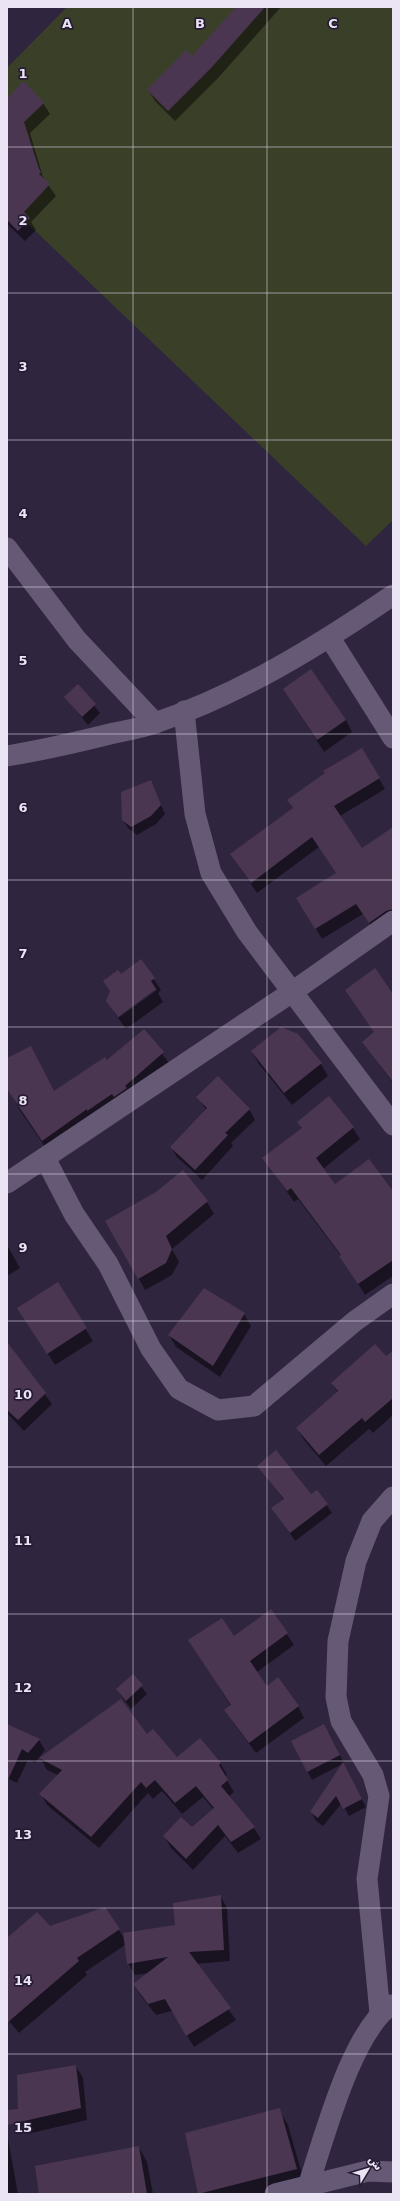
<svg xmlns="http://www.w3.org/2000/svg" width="400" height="2201" font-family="'DejaVu Sans','Noto Sans Arabic',sans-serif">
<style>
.garden{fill:#3a4028}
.shadow{fill:#0007}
.building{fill:#4b3651}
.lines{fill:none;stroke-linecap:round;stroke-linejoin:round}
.minor{stroke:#655976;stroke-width:21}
.grid{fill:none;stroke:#eae4f5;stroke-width:1;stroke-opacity:0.55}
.grid-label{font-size:13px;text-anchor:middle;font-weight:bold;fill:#eae4f5;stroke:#261b34;stroke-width:3.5;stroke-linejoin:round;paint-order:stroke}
</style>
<rect width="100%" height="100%" fill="#30253f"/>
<!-- garden -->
<path class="garden" d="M67 7H393V520L366 546 7 204V68Z"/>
<!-- shadow -->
<g class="shadow">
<path d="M237 7H281L218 78 175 121 155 101 148 90 192 58Z"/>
<path d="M7 99 43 103 50 114 30 133 43 177 56 196 31 222 36 230 25 241 7 224Z"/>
<path d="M78 686 100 713 88 725 65 697Z"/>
<path d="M284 690 346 720 352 732 324 752Z"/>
<path d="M362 749 385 789 340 816 362 849 393 828V922L376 933 363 914 322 939 297 898 337 874 319 847 257 893 231 855 293 809 288 800Z"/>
<path d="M150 782 165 814 156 824 137 835 128 828 123 820Z"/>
<path d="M141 960 161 990 158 993 163 1002 126 1029 118 1018 157 990V988L117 1017 107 1000Z"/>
<path d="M346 990 393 995V1083L363 1042 375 1033Z"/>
<path d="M144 1030 169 1063 48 1151 19 1109 7 1086V1060L54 1092 107 1062Z"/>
<path d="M252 1052 321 1064 328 1076 292 1105 259 1064Z"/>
<path d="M198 1097 249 1109 255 1120 231 1143 233 1146 202 1180 177 1157 171 1147 206 1110Z"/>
<path d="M299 1123 353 1128 360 1139 323 1169 335 1185 393 1192V1276L365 1295 341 1256 298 1199 294 1202 263 1158 302 1129Z"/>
<path d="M183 1172 207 1202 214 1214 172 1249 179 1262 172 1275 145 1290 107 1221 157 1193Z"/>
<path d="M7 1245 20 1268 7 1276Z"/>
<path d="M57 1283 93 1341 55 1365 26 1320Z"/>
<path d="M244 1314 251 1326 220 1377 176 1347 169 1335Z"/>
<path d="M7 1343 52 1404 24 1431 7 1413Z"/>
<path d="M393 1352V1415L373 1433 369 1429 326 1466 304 1440 297 1428 338 1393 332 1384 386 1358Z"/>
<path d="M258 1466 311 1495 317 1491 332 1513 295 1541 273 1508 284 1500Z"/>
<path d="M271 1610 294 1645 257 1672 266 1687 298 1706 304 1718 256 1753 232 1721 226 1710 231 1706 196 1651 234 1637Z"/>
<path d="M133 1675 147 1694 131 1709 117 1690Z"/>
<path d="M7 1725 39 1740 45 1750 35 1763 28 1760 17 1783 7 1778Z"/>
<path d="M329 1733 344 1763 312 1780 292 1742Z"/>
<path d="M146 1736 177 1759 200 1739 221 1764 227 1775 225 1777 234 1792 228 1797 254 1828 261 1839 238 1853 225 1836 193 1870 171 1848 164 1836 192 1828 214 1810 203 1797 182 1814 162 1791 153 1799 148 1793 99 1848 47 1805 41 1794 58 1775 47 1770 41 1759Z"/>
<path d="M347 1772 366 1807 349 1816 342 1803 323 1826 316 1821 311 1812Z"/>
<path d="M221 1897 227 1908 230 1961 196 1964 236 2020 194 2047 172 2011 156 2015 141 1996 134 1985 150 1973 135 1975 128 1963 125 1945 85 1972 87 1975 19 2033 7 2019V1939L50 1927 105 1908 124 1938 176 1926Z"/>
<path d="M76 2066 83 2078 87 2120 27 2134 20 2122 18 2076Z"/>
<path d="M279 2110 288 2125 305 2184 265 2194H199L186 2134Z"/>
<path d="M7 2133 18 2194H7Z"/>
<path d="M139 2147 147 2162 153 2194H40Z"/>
</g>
<!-- building -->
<g class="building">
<path d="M236 7H265L212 67 168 111 147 90 186 50 192 56Z"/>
<path d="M24 81 44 103 24 122 39 169 41 172 39 174 50 184 24 212 30 218 18 231 7 220V98Z"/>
<path d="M311 669 346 720 317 740 283 689Z"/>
<path d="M78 684 96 704 82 717 64 697Z"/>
<path d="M362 748 380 778 334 806 362 848 393 827V909L386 911 369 923 356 904 315 929 296 898 336 873 312 837 251 883 230 854 293 808 287 800 325 773 323 771Z"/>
<path d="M151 780 161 805 151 816 131 827 122 820 121 792Z"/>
<path d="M141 959 155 978 151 981 156 989 118 1017 106 1001 110 991 103 981 118 970 121 974Z"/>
<path d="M375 968 393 994V1082L362 1042 374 1032 345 990Z"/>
<path d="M281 1027 298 1034 322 1063 284 1093 251 1051Z"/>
<path d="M144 1029 164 1052 125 1086 127 1088 114 1097 112 1094 87 1111V1109L42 1141 7 1089V1058L31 1046 54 1091 105 1057 107 1060Z"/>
<path d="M218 1076 250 1109 225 1133 228 1135 195 1170 170 1147 207 1108 196 1097Z"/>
<path d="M329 1096 354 1127 316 1158 335 1184 369 1159 393 1191V1260L358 1284 339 1256 341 1255 291 1188 287 1191 262 1158 302 1128 297 1122Z"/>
<path d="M183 1170 208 1201 166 1236 172 1249 166 1263 138 1279 105 1221 156 1192Z"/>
<path d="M58 1282 87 1328 47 1354 17 1308Z"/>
<path d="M204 1288 245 1313 213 1366 168 1335Z"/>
<path d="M7 1342 46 1393 18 1420 7 1410Z"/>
<path d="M375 1344 386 1356 393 1351V1398L365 1422 362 1418 319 1455 296 1428 338 1391 331 1383Z"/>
<path d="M276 1450 311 1494 317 1490 328 1504 290 1533 271 1508 284 1499 257 1466Z"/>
<path d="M271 1609 288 1633 250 1661 267 1686 278 1677 299 1706 249 1743 224 1710 231 1705 188 1640 222 1618 234 1636Z"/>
<path d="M133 1674 143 1685 126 1701 116 1689Z"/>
<path d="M121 1699 147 1734 153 1729 177 1757 200 1738 221 1763 219 1765 228 1780 221 1786 255 1827 231 1842 218 1825 186 1859 163 1836 181 1817 192 1827 214 1808 196 1786 175 1803 155 1780 146 1788 141 1782 91 1837 39 1794 62 1770 39 1758Z"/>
<path d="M7 1724 40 1739 28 1753 22 1749 7 1782Z"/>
<path d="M324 1724 340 1755 307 1772 291 1741Z"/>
<path d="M343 1762 362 1799 343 1809 336 1796 318 1818 310 1812Z"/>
<path d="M221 1895 224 1950 189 1952 231 2008 186 2036 165 1999 148 2004 133 1984 168 1957 127 1964 123 1933 175 1925 173 1903Z"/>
<path d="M105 1907 120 1929 77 1958 79 1961 7 2023V1938L37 1912 50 1926Z"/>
<path d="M76 2065 81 2108 7 2125V2110L18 2109 17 2075Z"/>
<path d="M280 2108 297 2169 198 2194 185 2133Z"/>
<path d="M139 2146 147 2194H39L35 2166Z"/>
</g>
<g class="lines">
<!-- minor -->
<g class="minor">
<path d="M7 548 77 640 155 723"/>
<path d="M330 638 393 738"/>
<path d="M184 711 195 814 211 873 247 932 393 1125"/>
<path d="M7 756C43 750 78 742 114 733 128 730 142 728 155 723 241 694 318 646 393 595"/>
<path d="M45 1158 74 1214 108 1264 151 1349 179 1389 218 1410 254 1406 355 1321 393 1294"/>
<path d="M7 1183 292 992 393 921"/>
<path d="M380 2013 367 1879 379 1796 373 1775 341 1721 336 1697 338 1641 356 1561 372 1521 393 1497"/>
<path d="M308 2186C324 2139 351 2033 391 2005"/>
<path d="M275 2194 368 2171 393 2172"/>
</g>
</g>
<!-- grid -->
<path class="grid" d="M133 7V2194M267 7V2194M7 147H393M7 293H393M7 440H393M7 587H393M7 734H393M7 880H393M7 1027H393M7 1174H393M7 1321H393M7 1467H393M7 1614H393M7 1761H393M7 1908H393M7 2054H393"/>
<g class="grid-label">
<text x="67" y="28">A</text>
<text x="200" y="28">B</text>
<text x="333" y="28">C</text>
<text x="23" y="78">1</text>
<text x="23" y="225">2</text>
<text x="23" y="371">3</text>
<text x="23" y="518">4</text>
<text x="23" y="665">5</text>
<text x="23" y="812">6</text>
<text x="23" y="958">7</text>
<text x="23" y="1105">8</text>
<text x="23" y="1252">9</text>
<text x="23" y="1399">10</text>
<text x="23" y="1545">11</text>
<text x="23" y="1692">12</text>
<text x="23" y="1839">13</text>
<text x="23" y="1985">14</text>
<text x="23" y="2132">15</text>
</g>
<!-- border -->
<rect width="400" height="2201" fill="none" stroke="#eae4f5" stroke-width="16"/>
<!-- north arrow -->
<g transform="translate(368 2169) rotate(52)" stroke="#261b34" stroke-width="3" paint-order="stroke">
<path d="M0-3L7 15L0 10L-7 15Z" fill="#eae4f5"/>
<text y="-6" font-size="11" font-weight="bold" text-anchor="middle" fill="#eae4f5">ش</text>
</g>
</svg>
